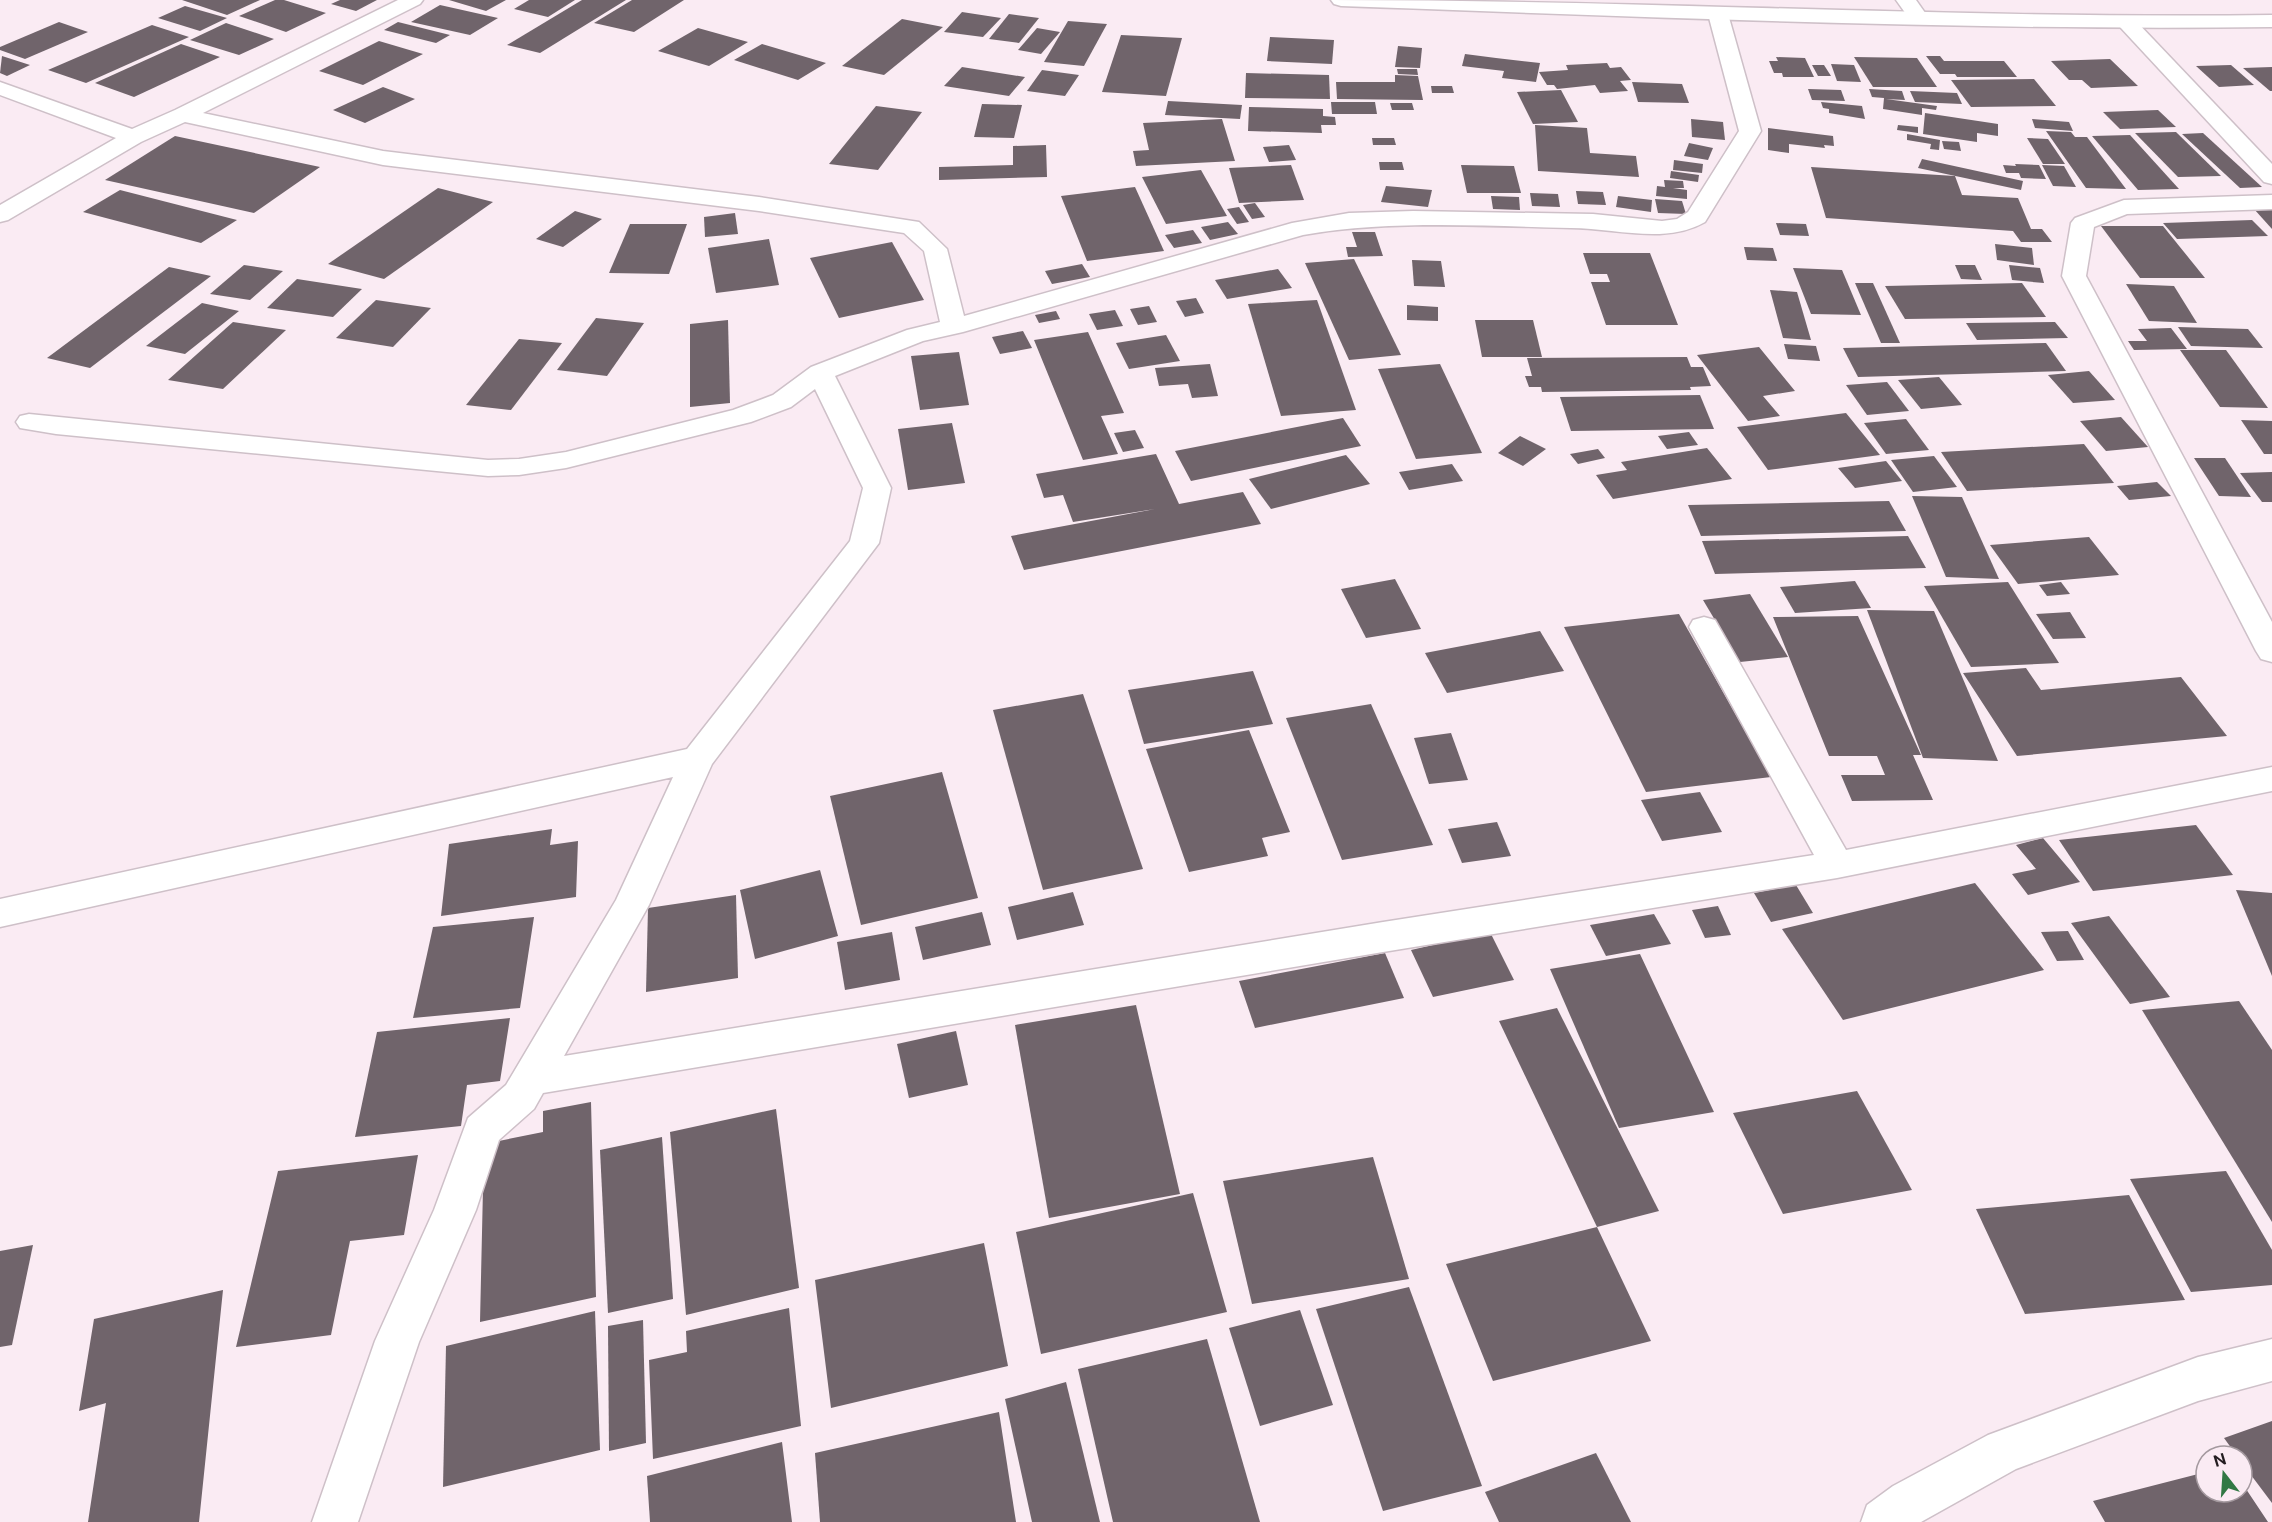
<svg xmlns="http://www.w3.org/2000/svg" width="2272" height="1522" font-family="'Public Sans',sans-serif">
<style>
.building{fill:#70646b}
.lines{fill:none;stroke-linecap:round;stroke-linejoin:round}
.minor-casing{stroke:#cec0c8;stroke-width:3}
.tertiary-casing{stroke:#cec0c8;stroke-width:3}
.minor{fill:#fff;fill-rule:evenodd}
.tertiary{fill:#fff;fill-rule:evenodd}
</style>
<rect width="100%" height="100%" fill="#faebf3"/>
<!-- building -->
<g class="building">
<path d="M182 0H260L227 15Z"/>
<path d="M275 0H284L326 13 286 32 239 16Z"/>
<path d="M340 0H377L356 11 331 4Z"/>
<path d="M449 0H506L486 11Z"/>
<path d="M529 0H575L548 17 514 9Z"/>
<path d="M582 0H626L540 53 507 45Z"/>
<path d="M632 0H684L634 32 594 23Z"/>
<path d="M440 5 498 18 470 35 411 22Z"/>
<path d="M185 6 227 18 200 31 158 18Z"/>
<path d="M962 12 1001 18 983 37 944 32Z"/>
<path d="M1009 14 1039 18 1019 43 989 39Z"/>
<path d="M902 19 943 27 884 75 842 66Z"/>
<path d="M1068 21 1107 24 1084 66 1044 62Z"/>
<path d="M59 22 88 32 25 59 0 50V47Z"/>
<path d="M398 22 450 35 436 43 384 30Z"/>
<path d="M226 23 274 39 239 55 190 40Z"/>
<path d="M152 25 189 37 86 83 48 70Z"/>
<path d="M698 28 748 42 709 66 658 51Z"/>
<path d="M1037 28 1060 32 1041 54 1018 50Z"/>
<path d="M1121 35 1182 38 1166 96 1102 92Z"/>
<path d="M1270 37 1334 40 1332 64 1267 61Z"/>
<path d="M379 41 423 54 363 85 319 71Z"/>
<path d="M181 44 220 57 134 97 95 83Z"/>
<path d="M762 44 826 63 798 80 734 60Z"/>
<path d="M1398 46 1422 48 1420 68 1395 67Z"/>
<path d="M1465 54 1496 58 1540 63 1536 82 1502 78 1504 71 1462 66Z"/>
<path d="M2 56 30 65 7 76 0 73Z"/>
<path d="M1926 56H1940L1944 61H2004L2017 77H1957L1955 74H1940Z"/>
<path d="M1776 57 1805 58 1814 77H1783L1782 73H1774L1769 61H1778Z"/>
<path d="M1854 57 1917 58 1937 87H1873Z"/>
<path d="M2110 59 2138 86 2091 88 2082 80H2069L2051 61Z"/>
<path d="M1607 63 1610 68 1621 67 1631 80 1620 81 1628 91 1600 93 1595 85 1557 89 1554 85H1547L1539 72 1568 70 1566 65Z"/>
<path d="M1831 64 1854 65 1861 82 1837 81Z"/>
<path d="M1812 65H1824L1831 76H1818Z"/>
<path d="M2231 65 2254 85 2219 87 2196 66Z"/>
<path d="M962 67 1025 77 1009 96 944 86Z"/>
<path d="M2272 67V91H2270L2243 68Z"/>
<path d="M1397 69H1417L1418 75 1398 74Z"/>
<path d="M1042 70 1079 75 1065 96 1027 91Z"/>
<path d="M1246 73 1329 75 1330 99 1245 98Z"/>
<path d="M1395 75 1418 76 1423 100 1337 99 1336 82H1395Z"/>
<path d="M2034 79 2056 106 1971 107 1951 80Z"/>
<path d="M1632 82 1682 84 1689 103 1638 102Z"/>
<path d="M1431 86H1452L1454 93H1432Z"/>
<path d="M383 87 415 99 365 123 333 110Z"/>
<path d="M1808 89 1841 90 1845 101 1812 100Z"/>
<path d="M1869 89 1902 91 1905 100 1886 99 1937 106 1936 110 1922 108V115L1883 109 1884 98 1872 97Z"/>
<path d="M1561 90 1578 122 1533 124 1517 92Z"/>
<path d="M1910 91 1957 93 1962 104 1915 102Z"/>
<path d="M1168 101 1242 105 1240 119 1165 115Z"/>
<path d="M1331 102H1375L1377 114H1332Z"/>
<path d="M1821 102 1862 106 1865 119 1829 113V109L1823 108Z"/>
<path d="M1390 103H1412L1414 110H1392Z"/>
<path d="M982 104 1022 105 1014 138 974 137Z"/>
<path d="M876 106 922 112 878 170 829 164Z"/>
<path d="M1249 107 1323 109V116L1335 117 1336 125H1321L1322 133 1248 131Z"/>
<path d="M2158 110 2176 127 2120 129 2103 112Z"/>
<path d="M1925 113 1998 124V136L1977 133V142L1923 134Z"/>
<path d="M1222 119 1235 161 1136 166 1133 151 1149 150 1143 123Z"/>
<path d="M1691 119 1723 122 1725 140 1692 137Z"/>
<path d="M2032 119 2069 122 2073 131 2035 128Z"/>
<path d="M1535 125 1587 128 1590 153 1636 156 1639 177 1538 171Z"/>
<path d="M1898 125 1918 127V133L1897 130Z"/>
<path d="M1768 128 1833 136 1834 146 1824 145 1825 148 1789 144V153L1768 150Z"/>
<path d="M2046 131 2071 132 2075 137H2087L2126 189 2086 188Z"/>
<path d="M2176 132 2221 176 2178 177 2135 133Z"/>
<path d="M2203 133 2262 187 2240 188 2182 134Z"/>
<path d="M1907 134 1940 140 1939 150 1930 149 1931 144 1907 140Z"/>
<path d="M2130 135 2179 189 2138 190 2092 136Z"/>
<path d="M175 136 320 167 254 213 105 180Z"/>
<path d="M1372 138H1394L1396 145H1373Z"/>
<path d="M2027 138 2048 139 2065 164H2043Z"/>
<path d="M1942 141 1959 142 1961 151 1944 149Z"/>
<path d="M1689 143 1713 148 1708 160 1684 156Z"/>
<path d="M1046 145 1047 177 939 180V167L1013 165V146Z"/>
<path d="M1289 145 1296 160 1269 162 1263 147Z"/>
<path d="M1922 159 2023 181 2021 190 1918 168Z"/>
<path d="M1674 160 1703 164 1702 173 1673 170Z"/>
<path d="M1379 162H1402L1404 170H1380Z"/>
<path d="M2015 164 2039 165 2046 179 2021 178 2019 173H2006L2003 165 2016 166Z"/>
<path d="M1291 165 1304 200 1239 203 1229 168Z"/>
<path d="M1461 165 1514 166 1521 193H1467Z"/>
<path d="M2042 165 2064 166 2076 187 2053 186Z"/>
<path d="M1811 167 1955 176 1962 195 2018 198 2031 229H2042L2052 242H2021L2013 231 1826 218Z"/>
<path d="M1201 170 1227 216 1166 224 1142 177Z"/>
<path d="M1671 171 1699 175 1698 182 1670 178Z"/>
<path d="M1664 180 1683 181 1684 188H1673L1687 190V199L1656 196 1657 186 1665 187Z"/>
<path d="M1386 186 1432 190 1428 207 1381 202Z"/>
<path d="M1135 187 1164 251 1087 261 1061 196Z"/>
<path d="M438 188 493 202 384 279 328 264Z"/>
<path d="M120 190 237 220 201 243 83 212Z"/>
<path d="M1576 191 1603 192 1606 205 1578 204Z"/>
<path d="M1530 193 1558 194 1560 207 1532 206Z"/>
<path d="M1491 196 1519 197 1520 210 1493 209Z"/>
<path d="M1618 196 1652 200 1651 212 1616 207Z"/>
<path d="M1655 199 1682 201 1686 214 1658 213Z"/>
<path d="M1255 203 1265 217 1252 219 1243 205Z"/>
<path d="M1239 207 1249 222 1237 224 1227 209Z"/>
<path d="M2254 209H2272V229Z"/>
<path d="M575 211 602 219 563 247 536 239Z"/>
<path d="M735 213 738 234 705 237 704 217Z"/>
<path d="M2252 220 2268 236 2177 239 2163 223Z"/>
<path d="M1228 222 1238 234 1210 240 1201 227Z"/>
<path d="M1776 223 1806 224 1809 236 1780 235Z"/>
<path d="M630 224H687L669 274 609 273Z"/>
<path d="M2101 226H2163L2205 278H2140Z"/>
<path d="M1193 230 1202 243 1174 248 1165 235Z"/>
<path d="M1352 232H1375L1383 256 1348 257 1346 247H1357Z"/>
<path d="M769 239 779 285 716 293 708 248Z"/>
<path d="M892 242 924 300 839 318 810 258Z"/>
<path d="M1995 244 2032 248 2034 265 1997 260Z"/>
<path d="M1744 247 1773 248 1777 261 1747 260Z"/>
<path d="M1583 253H1650L1678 325H1606L1591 282H1610L1607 274H1590Z"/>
<path d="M1354 259 1401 355 1349 360 1305 263Z"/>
<path d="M1412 260 1441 261 1445 287 1414 286Z"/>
<path d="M1082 264 1090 277 1052 284 1045 271Z"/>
<path d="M244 265 283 271 250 300 210 294Z"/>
<path d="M1955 265H1975L1982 280 1961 279Z"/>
<path d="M2009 265 2040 268 2044 283 2012 280Z"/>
<path d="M169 267 211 276 90 368 47 358Z"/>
<path d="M1793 268 1842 270 1861 315 1811 314Z"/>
<path d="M1278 269 1292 288 1227 299 1215 280Z"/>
<path d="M297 279 362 289 333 317 267 308Z"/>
<path d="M1855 283H1873L1900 343H1881Z"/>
<path d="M2022 283 2046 317 1905 319 1885 286Z"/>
<path d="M2126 284 2174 286 2197 323 2149 321Z"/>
<path d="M1770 290 1797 292 1811 340 1783 338Z"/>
<path d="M1196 298 1204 313 1185 317 1176 301Z"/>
<path d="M376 300 431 308 393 347 336 338Z"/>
<path d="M1317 300 1356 410 1281 416 1248 304Z"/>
<path d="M202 303 239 311 185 354 146 346Z"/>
<path d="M1407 305 1438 307V321L1407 320Z"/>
<path d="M1149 306 1157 322 1138 325 1130 309Z"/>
<path d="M1115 310 1123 326 1097 330 1089 314Z"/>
<path d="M1056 311 1060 319 1039 323 1035 315Z"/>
<path d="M596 318 644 323 607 376 557 370Z"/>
<path d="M728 320 730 403 690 407V324Z"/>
<path d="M1475 320H1533L1542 357H1482Z"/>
<path d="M233 322 286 330 223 389 168 380Z"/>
<path d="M2055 322 2068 338 1977 340 1966 323Z"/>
<path d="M2178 327 2248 329 2263 348 2191 346Z"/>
<path d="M2171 328 2187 349 2134 350 2128 341H2147L2138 329Z"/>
<path d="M1023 331 1032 348 1000 354 992 337Z"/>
<path d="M1088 332 1124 413 1101 416 1118 454 1083 460 1034 340Z"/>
<path d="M1166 335 1180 361 1129 369 1116 343Z"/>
<path d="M519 339 562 343 511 410 466 405Z"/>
<path d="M2046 343 2066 371 1858 377 1843 348Z"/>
<path d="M1784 344 1816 346 1820 361 1788 359Z"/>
<path d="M1759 347 1795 391 1763 396 1780 416 1748 421 1697 355Z"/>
<path d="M2180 350H2226L2268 408 2220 407Z"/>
<path d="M959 352 969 405 920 410 911 356Z"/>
<path d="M1687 357 1691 367H1703L1711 386 1690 387 1691 390 1542 392 1541 387H1529L1525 376H1532L1527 358Z"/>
<path d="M1210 364 1218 396 1192 398 1188 384 1159 386 1155 368Z"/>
<path d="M1440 364 1482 453 1416 459 1378 369Z"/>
<path d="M2089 371 2115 400 2073 403 2048 375Z"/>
<path d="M1939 377 1962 405 1921 409 1898 380Z"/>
<path d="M1887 382 1909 411 1867 415 1846 385Z"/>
<path d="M1700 395 1714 429 1571 431 1560 397Z"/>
<path d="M1846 413 1880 455 1768 470 1737 427Z"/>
<path d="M2121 417 2148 447 2106 451 2080 421Z"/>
<path d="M1343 418 1361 446 1191 481 1175 451Z"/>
<path d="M1906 419 1929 450 1886 454 1864 423Z"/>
<path d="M2241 420 2272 421V454H2264Z"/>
<path d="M952 423 965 483 908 490 898 429Z"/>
<path d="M1135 430 1144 448 1123 452 1114 433Z"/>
<path d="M1689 432 1698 445 1667 449 1658 436Z"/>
<path d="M1520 436 1546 449 1523 466 1498 453Z"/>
<path d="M2084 444 2114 483 1967 491 1941 452Z"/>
<path d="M1707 448 1732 479 1613 499 1596 475 1627 470 1621 462Z"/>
<path d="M1598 449 1605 458 1578 464 1570 454Z"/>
<path d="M1156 454 1179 504 1243 492 1261 524 1024 570 1011 536 1155 509 1073 522 1063 495 1044 498 1036 474Z"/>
<path d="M1346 455 1370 484 1271 509 1249 479Z"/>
<path d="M1934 456 1957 487 1913 492 1891 460Z"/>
<path d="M2194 458H2225L2251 497 2219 496Z"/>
<path d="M1886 461 1902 481 1855 488 1838 468Z"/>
<path d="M1452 464 1463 481 1409 490 1399 472Z"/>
<path d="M2272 472V502H2262L2240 473Z"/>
<path d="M2157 482 2171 496 2129 500 2117 486Z"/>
<path d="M1912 496 1962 497 1999 579 1946 577Z"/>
<path d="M1889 501 1906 531 1701 536 1688 505Z"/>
<path d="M1908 536 1926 568 1715 574 1702 541Z"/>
<path d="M2089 537 2119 575 2018 584 1990 545Z"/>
<path d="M1395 579 1421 629 1366 638 1341 589Z"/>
<path d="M1855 581 1871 608 1795 613 1780 587Z"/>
<path d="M2008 582 2059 663 1971 667 1924 586Z"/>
<path d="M2061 582 2070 594 2047 596 2039 585Z"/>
<path d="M1750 594 1788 657 1740 662 1703 600Z"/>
<path d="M1867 610 1934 611 1998 761 1923 758Z"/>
<path d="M2070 612 2086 638 2053 639 2036 614Z"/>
<path d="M1679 614 1771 777 1646 792 1564 627Z"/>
<path d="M1858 616 1921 755H1913L1933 800 1852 801 1841 775H1885L1877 756H1829L1773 617Z"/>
<path d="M1540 631 1564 671 1447 693 1425 653Z"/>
<path d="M2026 668 2041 690 2181 677 2227 736 2017 756 1963 673Z"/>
<path d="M1253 671 1273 724 1144 744 1128 690Z"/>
<path d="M1083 694 1143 869 1043 890 993 710Z"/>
<path d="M1371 704 1433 845 1342 860 1286 718Z"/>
<path d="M1249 730 1290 832 1262 838 1268 856 1189 872 1146 749Z"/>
<path d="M1451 733 1468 780 1429 784 1414 738Z"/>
<path d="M942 772 978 898 861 925 830 796Z"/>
<path d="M1700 792 1722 832 1662 841 1641 800Z"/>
<path d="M1497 822 1511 856 1462 863 1448 829Z"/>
<path d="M2196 825 2233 875 2093 891 2059 840Z"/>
<path d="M552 829 550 845 578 841 576 897 441 916 449 844Z"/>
<path d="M2043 838 2080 882 2028 895 2012 874 2036 869 2016 845Z"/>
<path d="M820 870 838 936 755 959 740 890Z"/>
<path d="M1975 883 2044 970 1843 1020 1782 929Z"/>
<path d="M1796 885 1813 913 1771 922 1754 893Z"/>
<path d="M2236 890 2272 893V976Z"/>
<path d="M1073 892 1084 925 1017 940 1008 907Z"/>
<path d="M736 895 738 978 646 992 648 908Z"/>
<path d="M1718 906 1731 935 1705 938 1692 910Z"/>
<path d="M982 912 991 945 923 960 915 927Z"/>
<path d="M1654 914 1671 944 1606 956 1590 925Z"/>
<path d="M2109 916 2170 997 2130 1004 2071 923Z"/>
<path d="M534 917 520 1008 413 1018 433 927Z"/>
<path d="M2068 931 2084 960 2057 961 2041 932Z"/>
<path d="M892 932 900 980 845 990 837 942Z"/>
<path d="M1490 932 1514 980 1433 997 1411 950Z"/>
<path d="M1385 953 1404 998 1255 1028 1239 981Z"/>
<path d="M1640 954 1714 1112 1619 1128 1550 969Z"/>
<path d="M2239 1001 2272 1050V1222L2142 1010Z"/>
<path d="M1136 1005 1180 1194 1049 1218 1015 1025Z"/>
<path d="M1557 1008 1659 1211 1597 1227 1499 1021Z"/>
<path d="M510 1018 500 1081 467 1085 461 1126 355 1137 377 1032Z"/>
<path d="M956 1031 968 1085 909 1098 897 1044Z"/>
<path d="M1857 1091 1912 1190 1783 1214 1733 1113Z"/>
<path d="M591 1102 596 1297 480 1322 484 1144 543 1132V1111Z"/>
<path d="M776 1109 799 1288 686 1315 670 1132Z"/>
<path d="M662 1137 673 1299 608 1313 600 1150Z"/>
<path d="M418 1155 404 1235 350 1241 331 1335 236 1347 278 1171Z"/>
<path d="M1373 1157 1409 1279 1252 1304 1223 1181Z"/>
<path d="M2226 1171 2272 1250V1285L2191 1292 2130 1179Z"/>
<path d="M1193 1193 1227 1312 1041 1354 1016 1232Z"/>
<path d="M2129 1195 2185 1300 2025 1314 1976 1209Z"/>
<path d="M1597 1227 1651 1341 1493 1381 1446 1264Z"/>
<path d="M984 1243 1008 1366 831 1408 815 1280Z"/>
<path d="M33 1245 12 1345 0 1347V1251Z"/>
<path d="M1409 1287 1482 1486 1383 1511 1316 1309Z"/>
<path d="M223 1290 199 1522H88L106 1403 79 1411 94 1319Z"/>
<path d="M789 1308 801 1426 653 1459 649 1360 687 1352 686 1331Z"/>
<path d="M1300 1310 1333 1405 1260 1426 1229 1328Z"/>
<path d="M595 1311 600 1450 443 1487 446 1346Z"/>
<path d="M643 1320 646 1443 609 1451 608 1326Z"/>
<path d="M1207 1339 1260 1522H1113L1078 1369Z"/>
<path d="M1066 1382 1100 1522H1032L1005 1399Z"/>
<path d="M999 1412 1016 1522H820L815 1453Z"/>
<path d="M2272 1421V1503L2242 1463V1456H2237L2224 1438Z"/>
<path d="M782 1442 792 1522H650L647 1476Z"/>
<path d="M1596 1453 1631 1522H1499L1485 1492Z"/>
<path d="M2206 1472V1492H2242V1483L2268 1522H2105L2093 1501Z"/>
</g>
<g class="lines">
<defs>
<g id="minor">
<path d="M398 0H423L420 4 203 113 383 151 759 197 919 222 947 249 964 316 1292 223 1349 213 1413 211 1593 214 1662 221 1677 219 1688 212 1739 131 1708 14 1711 10H1725L1728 14 1761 131 1705 222C1665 245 1615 228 1571 228 1482 226 1391 220 1303 235L963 332 923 341 835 376 891 488 879 543 712 764 649 905 564 1056 1383 922 1814 855 1689 627 1693 620 1704 617 1715 620 1719 627 1846 850 2272 767V791L1837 878 1383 952 543 1093 534 1109 499 1140 476 1210 419 1342 358 1522H312L375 1341 434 1210 468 1118 506 1085 616 900 673 777 0 927V899L687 749 850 541 863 488 815 389 791 407 751 422 566 468 519 475 488 476 56 434 20 428 16 422 20 416 29 414 488 460 519 459 566 452 733 410 773 395 811 367 907 330 940 322 924 251 904 233 759 211 383 165 185 122 141 142 8 220 0 222V205L116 138 0 95V82L132 129 175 110Z"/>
<path d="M1896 0H1916L1928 17 1925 21H1911Z"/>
<path d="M2127 17 2134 19 2272 164V184L2264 182 2120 27 2117 23 2120 19Z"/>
<path d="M2272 195V209L2127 214 2094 227 2086 276 2272 622V662L2261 659 2256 651 2062 276 2071 223 2075 218 2124 200Z"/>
<path d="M2272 1339V1381L2198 1401 2016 1469 1921 1522H1861L1867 1505 1893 1486 1988 1435 2198 1357Z"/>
</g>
<path id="tertiary" d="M1331 0C1645 0 1958 19 2272 15V27C1962 31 1651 17 1341 6L1334 4Z"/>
</defs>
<!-- minor casing -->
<use href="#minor" class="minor-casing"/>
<!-- tertiary casing -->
<use href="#tertiary" class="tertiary-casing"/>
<!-- minor -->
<use href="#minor" class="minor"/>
<!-- tertiary -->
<use href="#tertiary" class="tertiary"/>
</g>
<!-- north arrow -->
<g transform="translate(2224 1474) rotate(343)"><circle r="28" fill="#faebf3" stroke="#a4999f" stroke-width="1.5"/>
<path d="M0-4.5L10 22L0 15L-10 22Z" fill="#317844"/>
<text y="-9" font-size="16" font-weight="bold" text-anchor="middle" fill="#231d20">N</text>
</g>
</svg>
